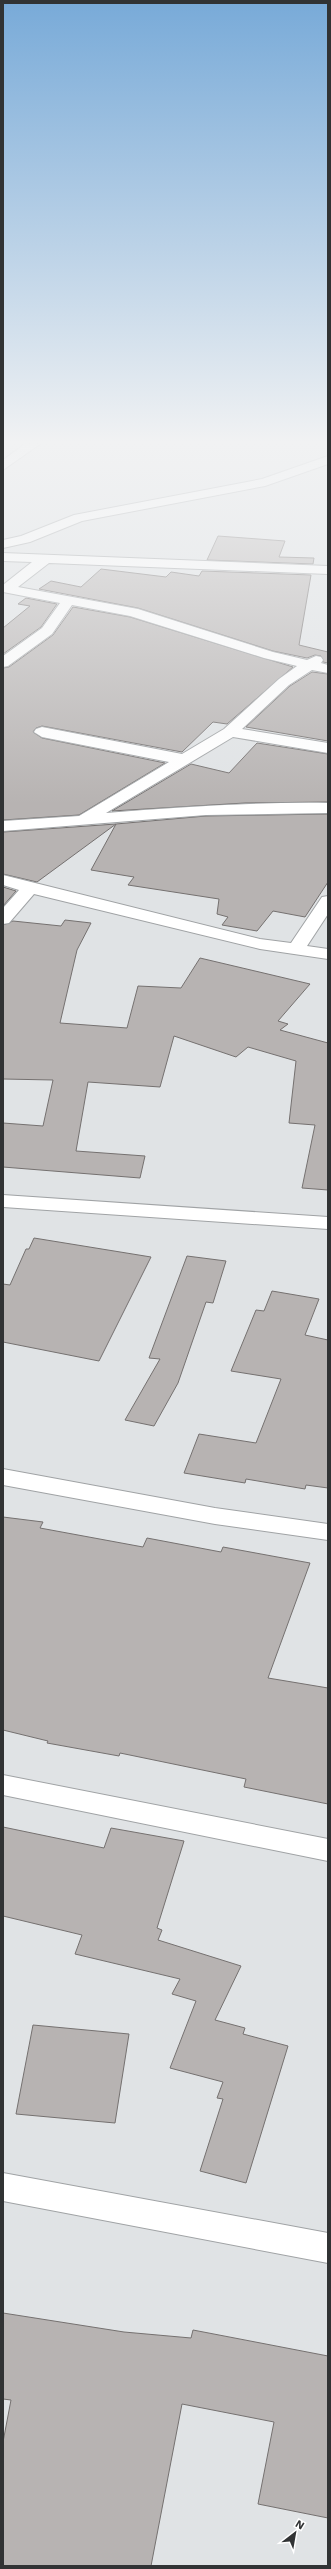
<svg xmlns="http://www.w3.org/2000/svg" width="331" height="2569" font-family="'Work Sans',sans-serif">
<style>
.building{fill:#b7b3b2;stroke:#757170}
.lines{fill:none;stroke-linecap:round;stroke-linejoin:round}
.minor-casing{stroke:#a0a3a5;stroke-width:2}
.minor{fill:#fff;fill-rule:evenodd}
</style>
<rect width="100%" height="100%" fill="#e0e3e5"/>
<!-- building -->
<g class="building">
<path d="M218 536 285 541 279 557 314 558 313 564 207 560Z"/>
<path d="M101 569 166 577 171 572 199 576 202 571 311 575 299 645 328 652V663L323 662 321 656 315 655 307 658 273 651 138 608 39 589 51 581 81 587Z"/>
<path d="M26 598 57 604 41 627 3 654V628L30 606 18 604Z"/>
<path d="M73 607 130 617 293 667 227 724 213 722 182 752 42 726 36 728 33 732 42 738 165 763 79 815 3 820V668L9 667 53 635Z"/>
<path d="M312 672 328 674V741L246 727 290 686Z"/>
<path d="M257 743 328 754V802L245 803 112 811 191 764 229 773Z"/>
<path d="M328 814V882L305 917 273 911 257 931 222 925 228 917 217 914 219 899 128 885 134 877 91 870 116 824 206 816Z"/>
<path d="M116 824 37 882 3 874V832Z"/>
<path d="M3 887 16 891 3 906Z"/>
<path d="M65 920 91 923 77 950 60 1023 127 1028 138 986 181 988 200 958 310 984 278 1021 288 1024 280 1030 328 1043V1190L302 1188 315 1125 289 1123 296 1061 248 1047 236 1057 174 1036 160 1087 88 1082 76 1151 145 1156 140 1178 3 1167V1123L43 1126 53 1080 3 1079V925L13 921 61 926Z"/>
<path d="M34 1238 151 1257 99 1361 3 1342V1284L10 1285 26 1249H29Z"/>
<path d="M187 1256 226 1261 213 1303 206 1302 178 1383 154 1426 125 1420 160 1359 149 1358Z"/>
<path d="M272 1291 319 1299 305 1335 328 1340V1488L306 1485 305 1489 246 1479 245 1483 184 1473 199 1434 256 1443 281 1379 231 1371 256 1310 264 1311Z"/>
<path d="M3 1517 43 1522 40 1528 143 1547 147 1538 221 1552 223 1547 310 1563 268 1678 328 1688V1804L244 1787 246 1779 120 1753 119 1756 47 1743 48 1741 3 1730Z"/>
<path d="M3 1827 104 1848 111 1828 184 1841 157 1928 162 1930 158 1940 241 1966 215 2020 245 2028 243 2034 288 2046 246 2183 200 2171 223 2099 217 2098 223 2082 170 2068 196 2001 172 1994 180 1979 75 1954 82 1935 3 1916Z"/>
<path d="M33 2025 129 2034 115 2123 16 2114Z"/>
<path d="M3 2313 124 2332 191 2338 193 2330 328 2356V2518L258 2504 274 2422 182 2404 151 2566H3V2442L11 2400 3 2399Z"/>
</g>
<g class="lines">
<defs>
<g id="minor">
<path d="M25 444H40L3 470V460Z"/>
<path d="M328 456V464L265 486 82 521 30 542 3 548V540L21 536 74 515 262 479Z"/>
<path d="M3 553 328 566V574L49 563 18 587 138 609 273 652 307 660 316 656 321 657 323 660 321 663 328 665V673L312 670 289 685 242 729 328 743V753L233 737 106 813C180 807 254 802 328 803V813L206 815 3 831V821L79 816 169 762 42 737 34 732 36 729 42 727 182 754 224 729 279 679 297 666 264 658 130 616 72 605 52 634 8 666 3 667V656L42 628 60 603 3 592V585L32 562 3 561Z"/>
<path d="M3 875 260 939 291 943 322 897 328 896V914L307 946 328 949V959L260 949 34 894 9 923 3 924V908L19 890 3 885Z"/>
<path d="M3 1195 328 1217V1229L3 1207Z"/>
<path d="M3 1469 215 1508 328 1524V1540L215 1524 3 1485Z"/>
<path d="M3 1775 328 1839V1861L3 1795Z"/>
<path d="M3 2173 328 2233V2263L3 2201Z"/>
</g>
</defs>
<!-- minor casing -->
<use href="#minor" class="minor-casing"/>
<!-- minor -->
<use href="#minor" class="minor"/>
</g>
<!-- sky -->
<linearGradient id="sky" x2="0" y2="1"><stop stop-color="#78aad8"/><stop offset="0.55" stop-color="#f1f2f3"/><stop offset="1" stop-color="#f1f2f3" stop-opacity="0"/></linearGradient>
<rect width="331" height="804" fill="url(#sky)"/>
<!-- border -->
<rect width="331" height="2569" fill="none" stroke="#313334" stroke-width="8"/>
<!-- north arrow -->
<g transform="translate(295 2533) rotate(31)" stroke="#ffffff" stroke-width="3" paint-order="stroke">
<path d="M0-3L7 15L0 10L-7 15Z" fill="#313334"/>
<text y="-6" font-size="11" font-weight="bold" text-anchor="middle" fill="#313334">N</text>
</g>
</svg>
